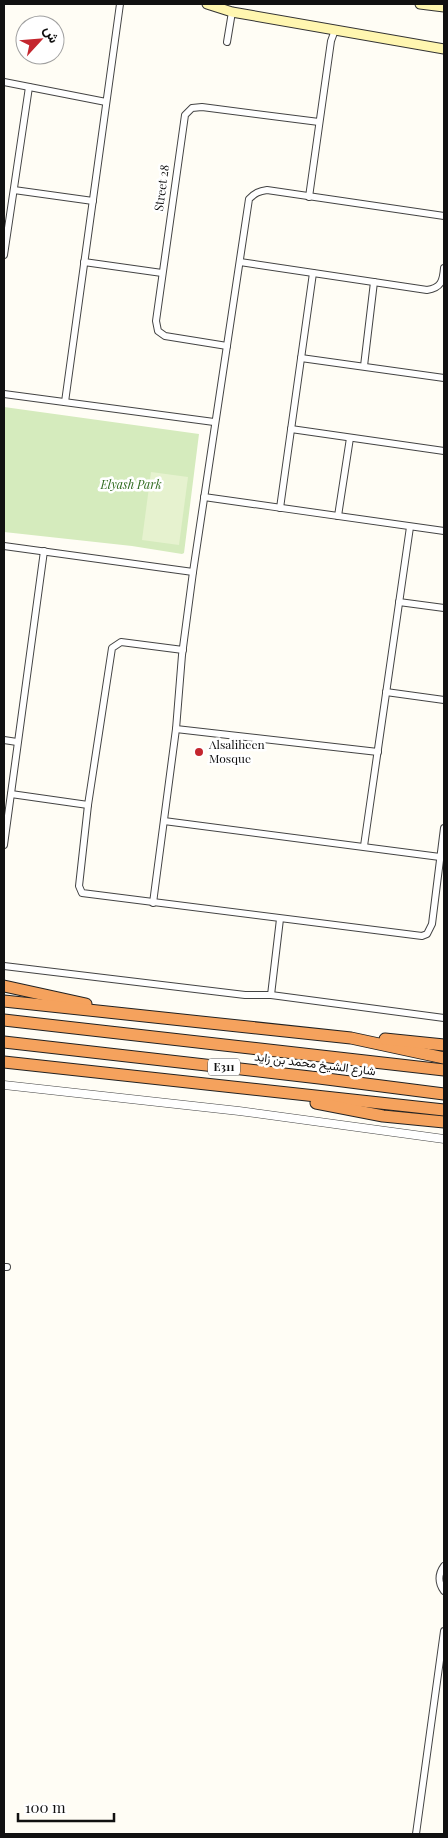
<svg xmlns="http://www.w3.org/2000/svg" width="448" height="1838" font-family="'Playfair Display',Vazirmatn,serif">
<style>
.green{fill:#d5ebbd}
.pitch{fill:#e6f2cf}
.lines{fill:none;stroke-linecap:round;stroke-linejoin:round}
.minor-casing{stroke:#444;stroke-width:8}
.tertiary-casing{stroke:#444;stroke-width:9}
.secondary-casing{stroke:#333;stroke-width:11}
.motorway-casing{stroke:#222;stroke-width:13}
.minor{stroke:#fff;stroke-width:6}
.tertiary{stroke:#fff;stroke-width:8}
.secondary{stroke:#fff6b0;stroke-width:9}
.motorway{stroke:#f5a25d;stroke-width:11}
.poi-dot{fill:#c4262e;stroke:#fff;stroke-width:2}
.labels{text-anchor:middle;stroke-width:5;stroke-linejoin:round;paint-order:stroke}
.shield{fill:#fff;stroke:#585858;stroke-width:1}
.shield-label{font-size:11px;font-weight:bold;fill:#111}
.street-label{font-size:12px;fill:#111;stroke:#fff}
.park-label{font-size:12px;font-style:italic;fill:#2f6b1f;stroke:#fff}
.poi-label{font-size:12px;fill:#111;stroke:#fff;text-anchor:start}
</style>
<rect width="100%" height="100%" fill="#fffdf5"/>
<!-- green -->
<path class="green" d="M4 407 199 434 184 553 182 554 132 546 4 532Z"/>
<!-- pitch -->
<path class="pitch" d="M151 472 188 477 179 545 142 540Z"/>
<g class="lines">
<defs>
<g id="minor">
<path d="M227 42 232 12"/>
<path d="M4 82 106 102"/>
<path d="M14 190 93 201"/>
<path d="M309 197 331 41 335 30"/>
<path d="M4 255 29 87"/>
<path d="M84 262 162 273"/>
<path d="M240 262 427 290C441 288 443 281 444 268"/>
<path d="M227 346 165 336 158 331 156 321 185 115 192 108 202 107 319 122"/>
<path d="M301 358 444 378"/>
<path d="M364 366 374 282"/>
<path d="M4 394 214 422"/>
<path d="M65 402 120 4"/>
<path d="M291 429 444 451"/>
<path d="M204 497 444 531"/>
<path d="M280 508 313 273"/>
<path d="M338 516 350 438"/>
<path d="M4 546 193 572"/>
<path d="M399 602 444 608"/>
<path d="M183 650 121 642 112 648 88 805 79 886 82 893 422 936 427 934 432 924 444 828"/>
<path d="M386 692 444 700"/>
<path d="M176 729 378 752"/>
<path d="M4 740 17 742"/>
<path d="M11 794 88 805"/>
<path d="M164 821 440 857"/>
<path d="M4 845 44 551"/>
<path d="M364 846 410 527"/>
<path d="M153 903 176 729 182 655 193 572 249 199C255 193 259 191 267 190L444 216"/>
<path d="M4 966 245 995H271L444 1018"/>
<path d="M271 995 280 919"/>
<path d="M4 1267H7"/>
<path d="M444 1566C438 1574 438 1583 444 1591"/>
<path d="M416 1834 444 1631"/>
</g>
<path id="tertiary" d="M4 1085 239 1111 444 1139"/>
<g id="secondary">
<path d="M207 4 232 12 444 49"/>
<path d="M420 4 444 7"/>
</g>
<g id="motorway">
<path d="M4 986 86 1004"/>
<path d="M4 1001 351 1038 444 1058"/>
<path d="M4 1020 444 1070"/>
<path d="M385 1039 444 1045"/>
<path d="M4 1042 319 1078 444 1094"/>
<path d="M4 1062 444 1110"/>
<path d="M316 1103 383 1116 444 1122"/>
</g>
</defs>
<!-- minor casing -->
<use href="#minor" class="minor-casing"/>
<!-- tertiary casing -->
<use href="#tertiary" class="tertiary-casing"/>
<!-- secondary casing -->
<use href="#secondary" class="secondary-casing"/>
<!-- motorway casing -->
<use href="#motorway" class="motorway-casing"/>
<!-- minor -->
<use href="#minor" class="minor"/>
<!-- tertiary -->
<use href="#tertiary" class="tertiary"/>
<!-- secondary -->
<use href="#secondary" class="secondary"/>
<!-- motorway -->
<use href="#motorway" class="motorway"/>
</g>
<!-- markers -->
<circle class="poi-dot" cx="199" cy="752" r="5"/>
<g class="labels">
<!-- shield labels -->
<rect class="shield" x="208" y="1058.5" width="32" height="17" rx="4"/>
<g class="shield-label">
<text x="224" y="1071">E311</text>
</g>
<!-- street labels -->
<g class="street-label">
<text transform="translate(162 188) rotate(-82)" y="4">Street 28</text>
<text transform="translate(315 1064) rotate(7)" y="4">شارع الشيخ محمد بن زايد</text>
</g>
<!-- park labels -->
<g class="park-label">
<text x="131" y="489">Elyash Park</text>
</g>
<!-- poi labels -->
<g class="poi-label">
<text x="209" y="749">Alsaliheen<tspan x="209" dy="14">Mosque</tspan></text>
</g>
</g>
<!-- border -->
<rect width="448" height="1838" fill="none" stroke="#111111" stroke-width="10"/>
<!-- north arrow -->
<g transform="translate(40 40) rotate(64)"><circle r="24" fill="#ffffff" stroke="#a0a0a0"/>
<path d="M0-4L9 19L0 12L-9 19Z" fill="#c4262e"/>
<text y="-8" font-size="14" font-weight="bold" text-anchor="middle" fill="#111111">ش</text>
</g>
<!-- scale -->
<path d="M18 1813v8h96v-8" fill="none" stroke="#111111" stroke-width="2.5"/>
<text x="25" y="1813" font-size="15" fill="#111111" stroke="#ffffff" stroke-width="4" paint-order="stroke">100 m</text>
</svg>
